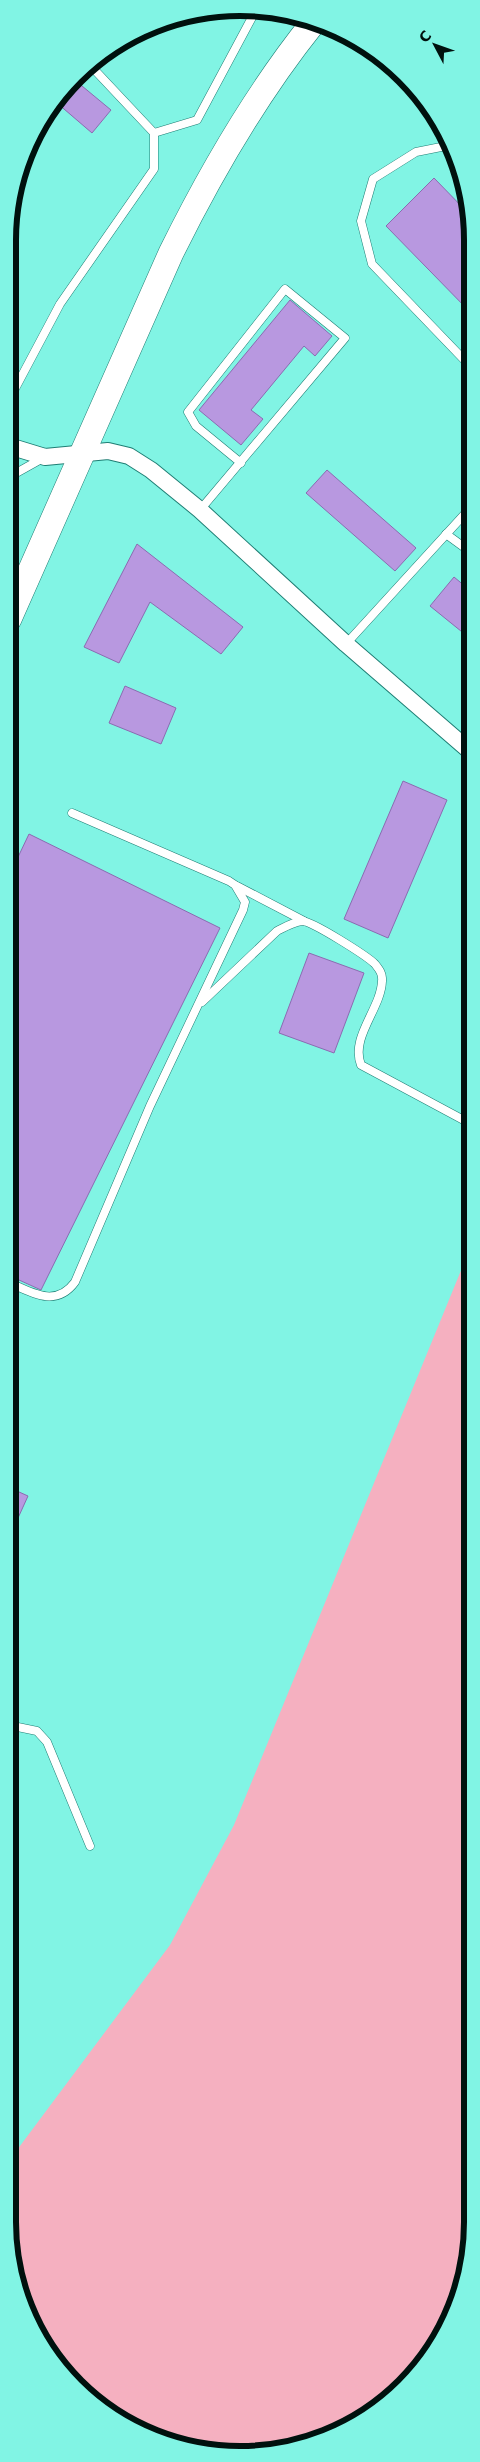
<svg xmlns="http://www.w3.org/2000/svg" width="480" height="2462" font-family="'DejaVu Sans',sans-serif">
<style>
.green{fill:#f5b0c0}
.building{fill:#b898e0;stroke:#8b6bb1}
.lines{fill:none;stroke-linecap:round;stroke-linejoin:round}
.lane-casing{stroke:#1f7e74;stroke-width:9}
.street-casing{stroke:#1f7e74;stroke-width:18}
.primary-casing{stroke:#1f7e74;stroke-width:26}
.lane{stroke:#fff;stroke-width:8}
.street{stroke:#fff;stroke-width:16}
.primary{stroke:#fff;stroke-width:25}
.rail-casing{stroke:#42857b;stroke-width:5.5}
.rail{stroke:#81f4e4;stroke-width:4;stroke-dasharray:11;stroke-linecap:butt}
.rim{fill:none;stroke:#00110e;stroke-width:6}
</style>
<rect width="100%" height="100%" fill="#81f4e4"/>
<!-- green -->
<path class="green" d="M471 1246V2252L441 2338 393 2397 314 2442 225 2454 151 2437 75 2386 25 2311 8 2222V2162L170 1945 234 1825Z"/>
<!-- building -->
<g class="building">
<path d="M76 81 111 110 92 133 57 103Z"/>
<path d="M434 178 469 214 472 225V314L386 226Z"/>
<path d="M290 300 332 336 315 356 304 346 251 410 263 419 241 445 199 410Z"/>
<path d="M327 470 416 548 395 571 306 493Z"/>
<path d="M137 544 243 627 221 654 150 602 119 663 84 647Z"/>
<path d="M454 577 472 592V640L430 606Z"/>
<path d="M125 686 176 708 161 744 109 723Z"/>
<path d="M403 781 447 800 388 938 344 919Z"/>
<path d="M29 834 220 928 41 1290 8 1275 9 876Z"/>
<path d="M309 953 364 973 334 1053 279 1033Z"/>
<path d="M8 1487 28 1496 8 1540Z"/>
</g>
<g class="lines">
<defs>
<g id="lane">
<path d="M154 133 197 120 256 10"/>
<path d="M451 145 416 152 373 179 361 221 372 264 472 368"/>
<path d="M9 400 60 304 154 169V133L90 65"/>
<path d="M9 477 43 458"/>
<path d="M200 510 345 338 285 289 188 412 196 426 241 463"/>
<path d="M446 534 472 553"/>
<path d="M346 644 472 506"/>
<path d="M237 886 304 921"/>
<path d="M202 1002 277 931C285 927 293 922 302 921 312 921 367 956 375 964 379 969 383 974 382 981 381 1009 350 1037 361 1065L471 1124"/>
<path d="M8 1282C32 1293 56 1308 75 1282L150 1106 243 910 245 902 235 885 229 881 72 813"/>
<path d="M8 1725 37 1731 47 1742 90 1846"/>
</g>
<path id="street" d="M9 446 45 457 108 451 129 456 151 470 200 510 346 644 472 753"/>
<path id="primary" d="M9 619 171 253C211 172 256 94 313 23"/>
</defs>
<!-- lane casing -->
<use href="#lane" class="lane-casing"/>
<!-- street casing -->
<use href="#street" class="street-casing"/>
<!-- primary casing -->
<use href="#primary" class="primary-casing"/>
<!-- lane -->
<use href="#lane" class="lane"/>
<!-- street -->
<use href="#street" class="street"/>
<!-- primary -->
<use href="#primary" class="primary"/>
<defs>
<path id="rail" d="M8 1707 9 1704"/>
</defs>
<!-- rail casing -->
<use href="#rail" class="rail-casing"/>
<!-- rail -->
<use href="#rail" class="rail"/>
</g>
<!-- crop -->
<path d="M0 0H480V2462H0ZM240 16H240A224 224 0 0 1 464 240V2222A224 224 0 0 1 240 2446H240A224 224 0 0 1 16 2222V240A224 224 0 0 1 240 16Z" fill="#81f4e4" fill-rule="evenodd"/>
<path class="rim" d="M240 16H240A224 224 0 0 1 464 240V2222A224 224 0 0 1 240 2446H240A224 224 0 0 1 16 2222V240A224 224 0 0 1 240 16Z"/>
<!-- north arrow -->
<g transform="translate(435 45) rotate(311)" stroke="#81f4e4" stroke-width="4" paint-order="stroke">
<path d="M0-4L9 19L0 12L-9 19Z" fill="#00110e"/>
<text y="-8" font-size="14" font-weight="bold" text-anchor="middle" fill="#00110e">С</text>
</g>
</svg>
